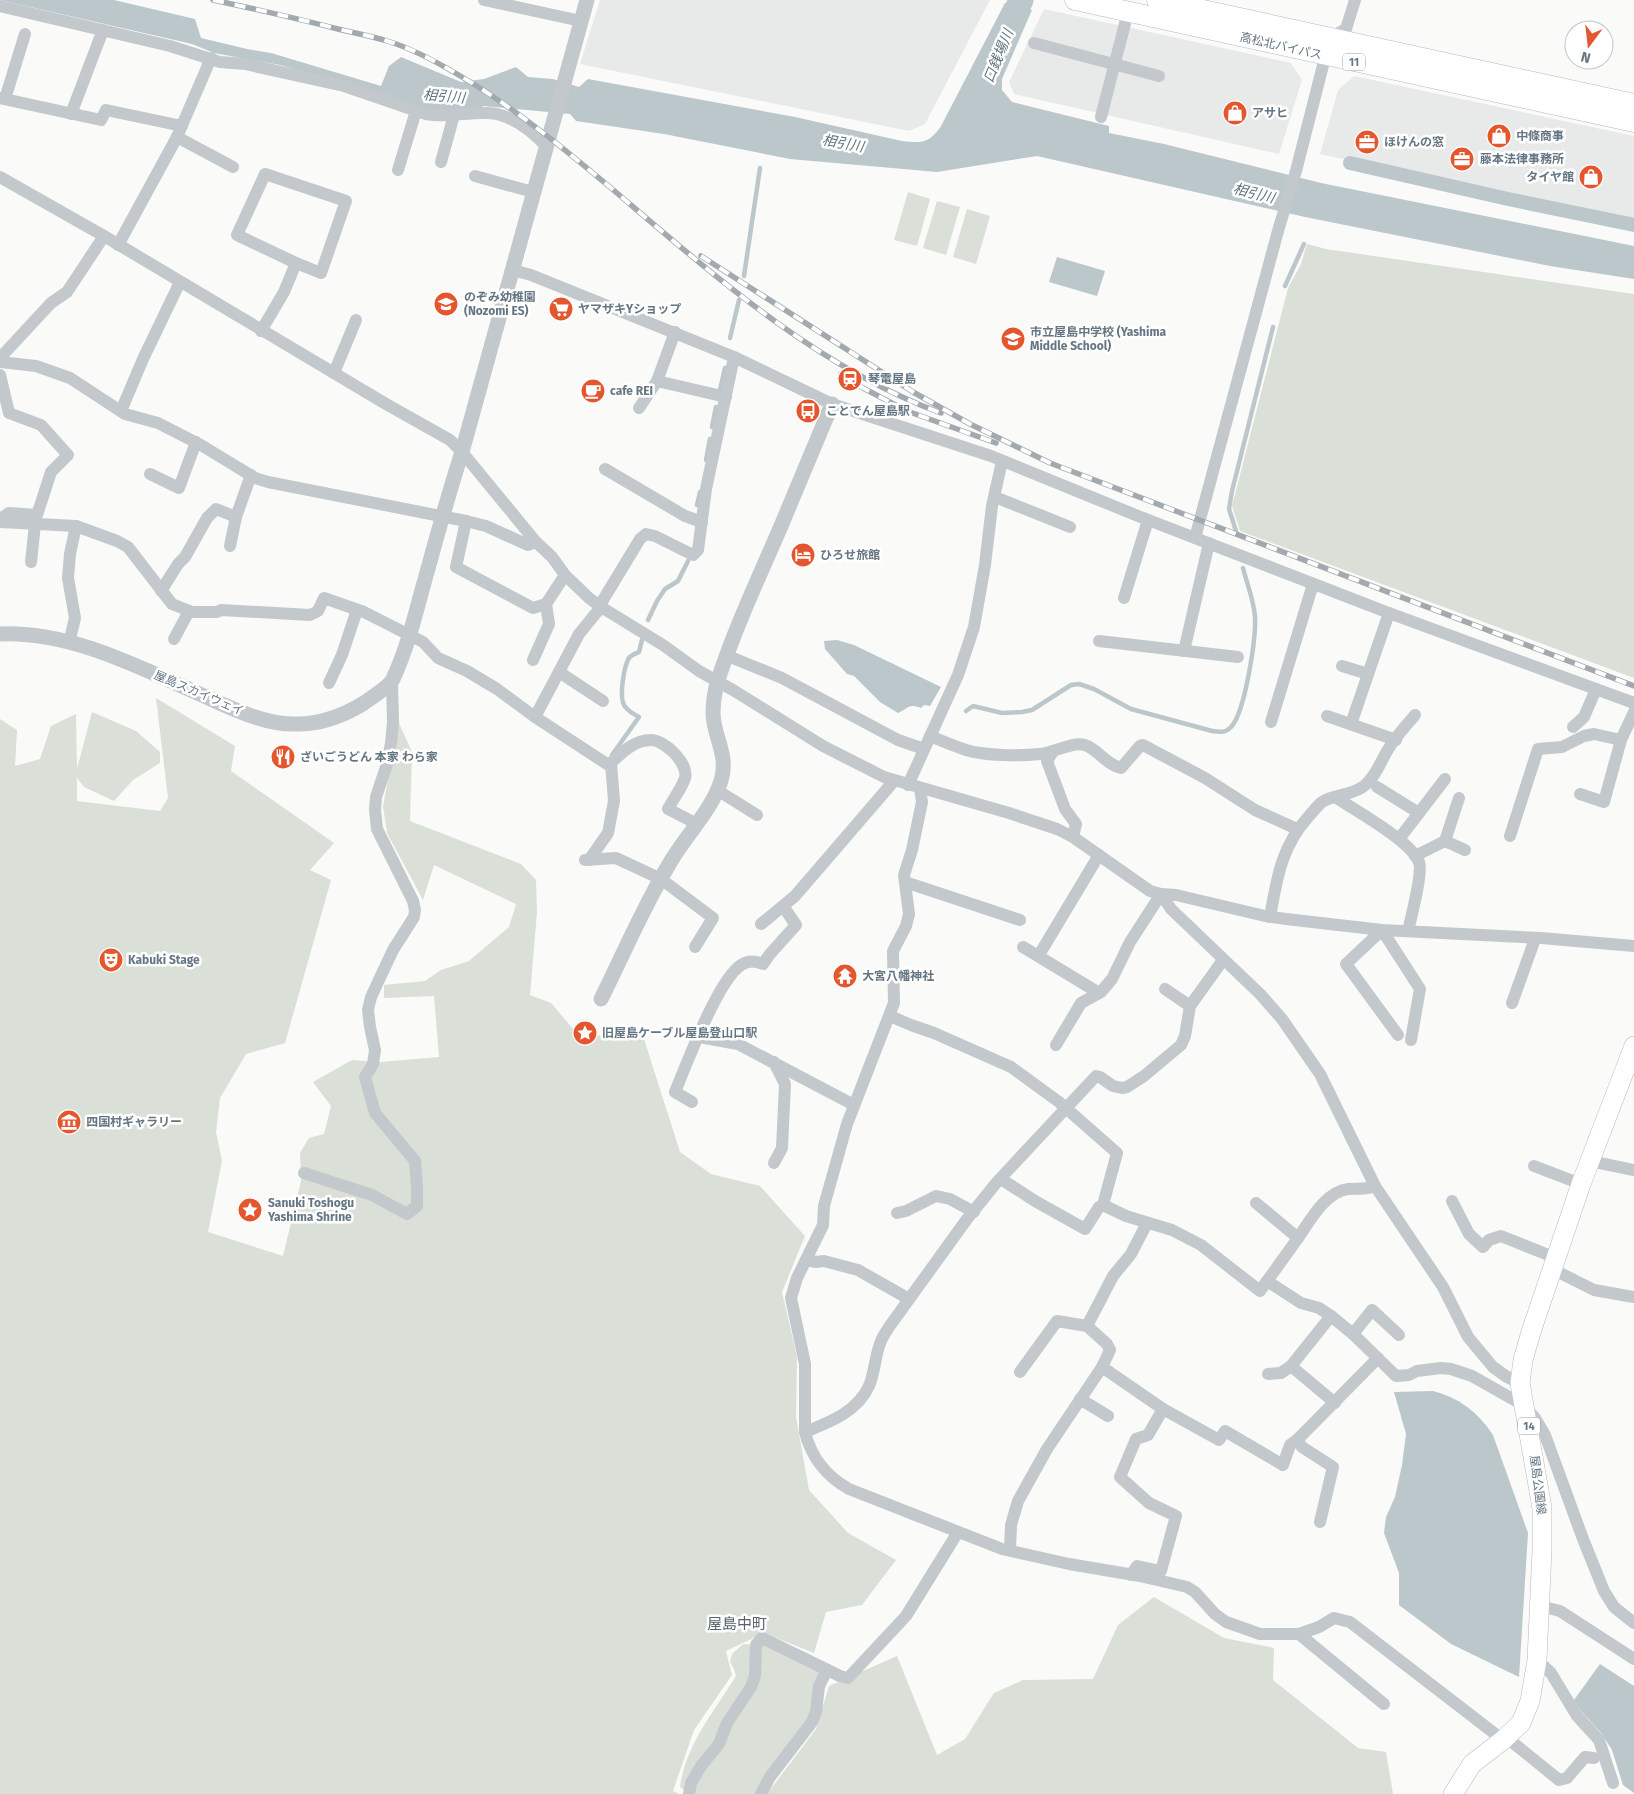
<svg xmlns="http://www.w3.org/2000/svg" width="1634" height="1794" font-family="'Fira Sans','Noto Sans JP',sans-serif">
<style>
.built{fill:#e8e9e9}
.green{fill:#dadfd7}
.water{fill:#bbc7cb}
.lines{fill:none;stroke-linecap:round;stroke-linejoin:round}
.stream{stroke:#bbc7cb;stroke-width:4.5}
.canal{stroke:#bbc7cb;stroke-width:14}
.river{stroke:#bbc7cb;stroke-width:25}
.primary-casing{stroke:#b5babe;stroke-width:20}
.trunk-casing{stroke:#b4b9bd;stroke-width:21}
.minor{stroke:#c3c8cc;stroke-width:12}
.tertiary{stroke:#c3c8cc;stroke-width:15}
.primary{stroke:#fff;stroke-width:19}
.trunk{stroke:#fff;stroke-width:20}
.rail-casing{stroke:#a2aab0;stroke-width:5.5}
.rail{stroke:#fff;stroke-width:4;stroke-dasharray:11;stroke-linecap:butt}
.labels{text-anchor:middle;stroke-width:5;stroke-linejoin:round;paint-order:stroke}
.shield{fill:#fff;stroke:#939fa8;stroke-width:1}
.shield-label{font-size:11px;font-weight:bold;fill:#657683}
.street-label{font-size:12px;fill:#657683;stroke:#fff}
.poi-label{font-size:12px;font-weight:bold;fill:#657683;stroke:#fff;text-anchor:start}
.water-label{font-size:14px;font-style:italic;fill:#60757c;stroke:#fff}
.quarter-label{font-size:15px;fill:#57646e;stroke:#fff}
</style>
<rect width="100%" height="100%" fill="#fafaf8"/>
<!-- built -->
<g class="built">
<path d="M600 0H990L925 124 909 131 580 64Z"/>
<path d="M1044 9 1291 63 1302 80 1279 154 1014 94 1009 82Z"/>
<path d="M1354 76 1634 136V220L1546 203 1320 154 1338 90Z"/>
</g>
<!-- green -->
<g class="green">
<path d="M908 192 930 199 917 246 894 240Z"/>
<path d="M937 201 960 207 946 255 923 248Z"/>
<path d="M967 209 990 216 976 264 953 257Z"/>
<path d="M1307 244 1326 249 1634 294V678L1240 531 1232 506 1288 288 1301 264Z"/>
<path d="M156 698 235 746 231 771 334 843 310 870 331 880 285 1043 246 1054 220 1098 216 1132 222 1161 208 1232 283 1256 301 1181 300 1153 309 1138 324 1134 331 1106 313 1082 352 1060 380 1062 439 1057 434 996 384 998V985L425 981 441 970 469 961 509 927 516 904 434 865 423 900 387 833 383 806 399 723 412 752 410 821 521 864 536 880 537 912 530 995 551 1003 574 1030 601 1036H643L680 1152 711 1174 760 1186 805 1236 782 1292 797 1357 796 1417 809 1490 848 1533 896 1560 862 1605 826 1612 814 1653 764 1633 726 1651 732 1675 694 1730 673 1791 679 1794H0V719L17 730 15 766 40 759 51 726 76 714 77 769 92 712 136 731 160 752V763L133 780 114 801 84 787 77 778V801L160 811 168 798Z"/>
<path d="M1154 1597 1224 1638 1274 1648 1273 1680 1358 1748 1386 1752 1393 1794H767L816 1729 829 1686 897 1656 937 1755 965 1739 994 1693 1023 1680 1093 1679 1118 1625Z"/>
<path d="M743 1644 763 1645 823 1672 813 1712 761 1794H689L680 1787C685 1746 715 1710 736 1676L734 1669 730 1662 732 1654Z"/>
</g>
<!-- water -->
<g class="water">
<path d="M0 0H114L195 19 201 38 247 49 271 53 381 86 389 66 401 57 461 82 484 79 516 67 528 77 553 79 579 87 588 79 795 117 902 141C922 143 927 144 940 128L1005 3 1032 10 1002 79V90L1012 102 1109 126V133L1164 144 1321 183 1634 246V279L1550 266 1305 217 1037 156 937 172 790 159 664 134 576 121 570 114 483 106 481 111 437 113 362 88 280 65 214 53 192 44Z"/>
<path d="M1057 257 1105 271 1097 296 1049 282Z"/>
<path d="M837 640 854 645 941 687 930 706 924 705 921 708C907 703 909 709 898 713L880 702 854 676 847 674 825 649 824 641Z"/>
<path d="M1433 1391C1458 1397 1478 1412 1493 1435L1528 1533 1519 1677 1451 1644 1399 1605V1573L1384 1533 1386 1517 1395 1497 1402 1465 1406 1434 1394 1392Z"/>
<path d="M1600 1664 1634 1686V1793L1623 1785 1612 1750 1602 1734 1581 1711 1574 1700Z"/>
</g>
<g class="lines">
<!-- stream -->
<g class="stream">
<path d="M744 276 760 168"/>
<path d="M1285 286 1304 244"/>
<path d="M730 338 739 300"/>
<path d="M720 390 725 368"/>
<path d="M712 427 716 407"/>
<path d="M706 460 710 439"/>
<path d="M697 505 700 492"/>
<path d="M1236 531 1229 509 1232 491 1273 327"/>
<path d="M648 620 657 601 665 589 678 581 688 561"/>
<path d="M966 711 973 706 1002 713 1022 712 1032 710 1071 685 1079 684 1094 689 1131 709 1212 731C1219 732 1225 733 1230 728 1245 715 1256 638 1255 617 1254 601 1247 584 1243 568"/>
<path d="M612 755 639 717C634 714 627 711 624 705 619 696 624 666 629 658 631 655 635 654 639 652L642 640"/>
</g>
<!-- canal -->
<path class="canal" d="M1350 163 1508 199 1634 225"/>
<!-- river -->
<path class="river" d="M1004 38 1021 0"/>
<defs>
<path id="primary" d="M1453 1794 1472 1764 1503 1740 1521 1723 1530 1701 1537 1660 1542 1550V1508L1520 1383 1523 1360 1531 1332 1581 1184 1634 1046"/>
<g id="trunk">
<path d="M1075 0 1634 122"/>
<path d="M1157 0 1634 104"/>
</g>
</defs>
<!-- primary casing -->
<use href="#primary" class="primary-casing"/>
<!-- trunk casing -->
<use href="#trunk" class="trunk-casing"/>
<!-- minor -->
<g class="minor">
<path d="M484 0 581 21"/>
<path d="M0 6 170 46 220 62 245 64 344 86 426 114C447 118 467 112 488 113 511 114 532 131 547 147"/>
<path d="M1034 43 1159 76"/>
<path d="M0 98 101 120 106 110 182 126"/>
<path d="M5 99 25 34"/>
<path d="M71 114 103 30"/>
<path d="M1101 117 1128 12"/>
<path d="M177 137 233 167"/>
<path d="M441 162 454 115"/>
<path d="M398 170 416 111"/>
<path d="M475 176 533 192"/>
<path d="M0 177 104 236 386 404 450 440 462 452 536 542 552 557 565 575 589 598 601 607 663 645 699 671 733 690 823 746 884 777 1009 813 1057 829 1073 837 1150 891 1161 894 1176 895 1265 916 1286 919 1382 930 1541 938 1634 946"/>
<path d="M118 245 177 137 211 58"/>
<path d="M513 270 531 275 734 357 832 404 991 456 1138 516 1389 613 1634 703"/>
<path d="M261 331 284 292 296 263 321 273 346 201 265 174 237 235 296 263"/>
<path d="M0 358 51 303 67 292 104 236"/>
<path d="M0 362 36 366 70 378 125 414 158 423 201 445 255 478 268 482 466 521 456 567 533 608 546 604"/>
<path d="M334 373 356 320"/>
<path d="M0 375 9 413 41 425 68 455 51 472 37 515 9 513 0 519"/>
<path d="M657 381 726 397"/>
<path d="M639 408 657 381 675 332"/>
<path d="M121 411 143 359 180 282"/>
<path d="M605 469 685 516 702 522"/>
<path d="M150 474 179 488 196 442"/>
<path d="M995 497 1070 527"/>
<path d="M466 521 486 526 528 545 536 542"/>
<path d="M0 522 76 526 117 541 128 547 172 604 192 612H217L221 610 310 615 318 611 324 598 364 612 423 642 438 658 467 671 497 689 535 717 610 766"/>
<path d="M1195 538 1278 231 1296 171 1330 38 1346 29 1355 0"/>
<path d="M230 546 236 517"/>
<path d="M31 562 35 524"/>
<path d="M161 591 178 564 185 557 207 518 216 509 236 517 251 475"/>
<path d="M1124 598 1148 520"/>
<path d="M174 639 189 611"/>
<path d="M1099 641 1238 657"/>
<path d="M69 643 75 618 68 578 70 554 76 526"/>
<path d="M1184 651 1209 543"/>
<path d="M728 656 782 678 898 740 924 749"/>
<path d="M533 660 549 624 546 604 565 575"/>
<path d="M1342 666 1368 674"/>
<path d="M559 672 603 701"/>
<path d="M329 683 342 655 357 610"/>
<path d="M1327 716 1396 740"/>
<path d="M535 717 579 634 601 607 603 600 640 539 646 534 655 536 693 555 698 550 706 489 734 357"/>
<path d="M1271 722 1313 584"/>
<path d="M1351 724 1389 613"/>
<path d="M1573 727 1584 717 1596 689"/>
<path d="M930 736C942 741 954 746 966 750 985 756 1021 756 1040 754 1053 753 1073 741 1085 745 1099 750 1105 764 1121 768L1140 746 1143 745 1205 778 1255 810 1297 829"/>
<path d="M1052 753 1047 761 1065 809 1076 824 1073 837"/>
<path d="M908 785 958 675 974 627 985 565 992 506 1002 461"/>
<path d="M1377 787 1419 813"/>
<path d="M920 788 922 802 912 850 904 875 909 914 906 926 893 951 894 1003 847 1124 824 1206 823 1225 797 1278 791 1298 805 1364V1432C811 1457 827 1477 849 1489L1002 1549 1069 1564 1140 1576 1187 1587 1195 1592 1215 1614 1226 1622 1260 1634H1299L1319 1627 1334 1618 1350 1622 1503 1740"/>
<path d="M717 790 757 815"/>
<path d="M1580 794 1604 802 1621 740 1634 712"/>
<path d="M1335 797C1355 810 1411 841 1419 862 1423 873 1411 917 1408 931"/>
<path d="M1510 836 1538 749 1562 747 1584 736 1594 734 1621 740"/>
<path d="M1399 839 1445 779"/>
<path d="M1445 841 1465 850"/>
<path d="M1415 856 1445 841 1459 798"/>
<path d="M585 860 616 858 661 879 713 918 695 947"/>
<path d="M589 860 608 833 614 801 611 763C622 752 635 740 651 740 665 740 689 764 685 778 682 788 673 799 668 809L697 824"/>
<path d="M905 882 1020 920"/>
<path d="M1161 894 1171 909 1260 994 1282 1019 1320 1074 1375 1186 1443 1287 1468 1337 1493 1367 1507 1377 1520 1383"/>
<path d="M1270 917C1277 878 1281 847 1309 816 1313 812 1317 806 1322 802 1335 794 1351 796 1364 786 1376 777 1381 760 1389 748 1396 736 1406 726 1415 715"/>
<path d="M761 924 795 896 894 781"/>
<path d="M1023 947 1099 993"/>
<path d="M1042 950 1099 855"/>
<path d="M1165 989 1190 1006"/>
<path d="M1512 1003 1535 939"/>
<path d="M890 1016 911 1025 934 1033 1011 1067 1059 1102 1117 1153 1103 1205"/>
<path d="M1398 1035 1346 964 1382 930 1420 989 1411 1040"/>
<path d="M699 1037 738 1044 854 1105"/>
<path d="M1056 1045 1081 1003 1101 992 1112 979 1130 942 1161 894"/>
<path d="M774 1062 785 1084 782 1148 774 1163"/>
<path d="M692 1102 675 1092C687 1063 718 980 741 965 749 960 755 961 763 964L770 954 796 925 783 906"/>
<path d="M1590 1161 1634 1170"/>
<path d="M1534 1166 1581 1184"/>
<path d="M304 1173 372 1195 407 1214 417 1206V1188L415 1161 375 1113 365 1077 373 1064 375 1050 370 1027 368 1010 371 997 393 950 414 917 415 910 413 901 377 829 375 810 376 797 387 764 391 743 393 722 392 682"/>
<path d="M1001 1179 1035 1201 1085 1229 1099 1207 1103 1205 1126 1216 1172 1230 1201 1245 1260 1291 1298 1238"/>
<path d="M1452 1201 1469 1234 1483 1247 1489 1240 1501 1236 1556 1258"/>
<path d="M1256 1203 1298 1238C1310 1221 1325 1192 1348 1189 1358 1188 1366 1190 1375 1186"/>
<path d="M897 1213 906 1211 936 1196 950 1199 974 1212"/>
<path d="M806 1260 816 1262 824 1261 858 1270 909 1299"/>
<path d="M1552 1269 1594 1290 1634 1297"/>
<path d="M1267 1281 1301 1303 1319 1308 1331 1316 1353 1334 1396 1376 1409 1375 1417 1371 1441 1368 1451 1369 1472 1376 1525 1406 1535 1418 1545 1435 1583 1539 1604 1591 1614 1607 1634 1623"/>
<path d="M1331 1316 1291 1366 1335 1403"/>
<path d="M1087 1326 1113 1276 1131 1254 1147 1223"/>
<path d="M1353 1334 1372 1310 1399 1335"/>
<path d="M1102 1367 1163 1409 1148 1435 1136 1439 1120 1477 1149 1503 1176 1516 1161 1571 1137 1566 1131 1575"/>
<path d="M1268 1374 1281 1373 1291 1366"/>
<path d="M1080 1399 1108 1416"/>
<path d="M1163 1409 1219 1440 1225 1431 1283 1465 1290 1445 1297 1440 1302 1447 1333 1467 1320 1522"/>
<path d="M805 1432C830 1422 857 1412 869 1386 875 1372 875 1355 881 1341 883 1336 886 1332 889 1327L967 1219 997 1182 1096 1076 1100 1077 1113 1086 1122 1088 1127 1087 1144 1076 1181 1045 1185 1036 1190 1006 1223 960"/>
<path d="M1297 1440 1378 1358"/>
<path d="M1010 1550 1011 1525 1018 1501 1047 1449 1102 1367 1110 1350 1107 1344 1087 1326 1057 1321 1020 1372"/>
<path d="M1540 1606 1560 1611 1634 1659"/>
<path d="M1299 1634 1384 1704"/>
<path d="M1537 1660 1551 1673 1577 1716 1599 1740 1613 1783"/>
<path d="M1506 1737 1559 1780 1567 1778 1585 1757 1594 1758"/>
<path d="M689 1794 691 1783 701 1766 719 1744 727 1723 751 1687 755 1676 756 1645 762 1638 840 1676 848 1678 906 1616 958 1532"/>
<path d="M761 1794 770 1777 812 1722 816 1712 819 1686 827 1670"/>
</g>
<!-- tertiary -->
<g class="tertiary">
<path d="M0 634C72 631 140 668 204 696 231 708 263 724 293 724 318 725 343 716 364 703 371 698 390 686 393 679 406 651 414 620 422 590 435 544 447 498 462 452L587 0"/>
<path d="M601 999C624 953 644 905 671 861 687 834 711 811 721 781 729 755 714 738 713 714 713 704 715 690 718 680 735 628 759 577 781 526 798 486 815 445 832 404"/>
</g>
<!-- primary -->
<use href="#primary" class="primary"/>
<!-- trunk -->
<use href="#trunk" class="trunk"/>
<defs>
<g id="rail">
<path d="M213 0C255 9 296 18 338 29 354 33 371 36 387 41 411 48 435 61 457 74 512 106 562 147 611 188 711 273 816 367 941 413"/>
<path d="M701 256 913 392 970 424 1050 463 1634 686"/>
<path d="M841 374 863 388 907 411 996 443"/>
</g>
</defs>
<!-- rail casing -->
<use href="#rail" class="rail-casing"/>
<!-- rail -->
<use href="#rail" class="rail"/>
</g>
<!-- icons -->
<defs>
<symbol id="shop-disc" viewBox="-11 -11 22 22"><circle r="9.5" fill="#e4572e" stroke="#fff"/><path d="M-5-2.5h2.3a2.7 3.5 0 0 1 5.4 0H5L5.5 6h-11ZM-1.5-2.5h3a1.5 2.3 0 0 0-3 0Z" fill="#fff"/></symbol>
<symbol id="office-disc" viewBox="-11 -11 22 22"><circle r="9.5" fill="#e4572e" stroke="#fff"/><path d="M-6-3h4V-5.5h4V-3h4V5H-6ZM-1-4.5V-3h2v-1.5ZM-6 0V1H6V0Z" fill="#fff"/></symbol>
<symbol id="school-disc" viewBox="-11 -11 22 22"><circle r="9.5" fill="#e4572e" stroke="#fff"/><path d="M0-5L7-2L0 1L-7-2ZM-4 1L0 2.5L4 1V4Q0 6-4 4Z" fill="#fff"/></symbol>
<symbol id="supermarket-disc" viewBox="-11 -11 22 22"><circle r="9.5" fill="#e4572e" stroke="#fff"/><path d="M-6-5.5h2.5l.6 2H6L4.5 2H-2.5L-4.4-4H-6ZM-1.5 3.2a1.3 1.3 0 1 0 .1 0ZM3 3.2a1.3 1.3 0 1 0 .1 0Z" fill="#fff"/></symbol>
<symbol id="station-disc" viewBox="-11 -11 22 22"><circle r="9.5" fill="#e4572e" stroke="#fff"/><path d="M-3-6H3Q5-6 5-4V2Q5 4 3 4L4.5 6H3L1.5 4h-3L-3 6H-4.5L-3 4Q-5 4-5 2V-4Q-5-6-3-6ZM-3.5-4v3h7v-3ZM-3.5 1v1.5H-2V1ZM2 1v1.5H3.5V1Z" fill="#fff"/></symbol>
<symbol id="cafe-disc" viewBox="-11 -11 22 22"><circle r="9.5" fill="#e4572e" stroke="#fff"/><path d="M-5.5-4.5H6V0H3Q3 3.5 0 3.5H-2.5Q-5.5 3.5-5.5 0ZM3-3.2v2h1.7v-2ZM-6 4.5H4V6H-6Z" fill="#fff"/></symbol>
<symbol id="bus-disc" viewBox="-11 -11 22 22"><circle r="9.5" fill="#e4572e" stroke="#fff"/><path d="M-5-6H5V4H4V6H2V4H-2V6H-4V4H-5ZM-3.5-4V0h7V-4ZM-3.5 1.2v1.5H-2V1.2ZM2 1.2v1.5H3.5V1.2Z" fill="#fff"/></symbol>
<symbol id="hotel-disc" viewBox="-11 -11 22 22"><circle r="9.5" fill="#e4572e" stroke="#fff"/><path d="M-6-4.5h1.5V1H6V5H4.5V3h-9V5H-6ZM-4 0a1.8 1.8 0 1 1 3.6 0ZM.5 0V-2.5h3Q6-2.5 6 0Z" fill="#fff"/></symbol>
<symbol id="restaurant-disc" viewBox="-11 -11 22 22"><circle r="9.5" fill="#e4572e" stroke="#fff"/><path d="M-5-6h1v4h1v-4h1v4h1v-4h1v5L-1.5 .5V6h-2V.5L-5-1ZM5-6V6H3V1.5H1.5Q1.5-4 5-6Z" fill="#fff"/></symbol>
<symbol id="theatre-disc" viewBox="-11 -11 22 22"><circle r="9.5" fill="#e4572e" stroke="#fff"/><path d="M-5-5.5Q0-4 5-5.5V0Q5 5 0 6Q-5 5-5 0ZM-3.3-2.5H-1v1.5H-3.3ZM1-2.5H3.3v1.5H1ZM-2.8 1Q0 5.5 2.8 1Z" fill="#fff"/></symbol>
<symbol id="temple-disc" viewBox="-11 -11 22 22"><circle r="9.5" fill="#e4572e" stroke="#fff"/><path d="M0-6L5-2H3V0L6.5 2.5H4V6H1.5V3h-3V6H-4V2.5H-6.5L-3 0V-2H-5Z" fill="#fff"/></symbol>
<symbol id="sight-disc" viewBox="-11 -11 22 22"><circle r="9.5" fill="#e4572e" stroke="#fff"/><path d="M0-6L1.8-2.2L6-1.7L2.9 1.2L3.7 5.4L0 3.3L-3.7 5.4L-2.9 1.2L-6-1.7L-1.8-2.2Z" fill="#fff"/></symbol>
<symbol id="museum-disc" viewBox="-11 -11 22 22"><circle r="9.5" fill="#e4572e" stroke="#fff"/><path d="M0-6L6-3V-2H-6V-3ZM-5-1h2V3h-2ZM-1-1h2V3h-2ZM3-1h2V3H3ZM-6 4H6V6H-6Z" fill="#fff"/></symbol>
</defs>
<g fill-rule="evenodd">
<use href="#shop-disc" x="1221" y="99" width="28" height="28"/>
<use href="#shop-disc" x="1485" y="122" width="28" height="28"/>
<use href="#office-disc" x="1353" y="128" width="28" height="28"/>
<use href="#office-disc" x="1448" y="145" width="28" height="28"/>
<use href="#shop-disc" x="1577" y="163" width="28" height="28"/>
<use href="#school-disc" x="432" y="290" width="28" height="28"/>
<use href="#supermarket-disc" x="547" y="295" width="28" height="28"/>
<use href="#school-disc" x="999" y="325" width="28" height="28"/>
<use href="#station-disc" x="836" y="365" width="28" height="28"/>
<use href="#cafe-disc" x="579" y="377" width="28" height="28"/>
<use href="#bus-disc" x="794" y="397" width="28" height="28"/>
<use href="#hotel-disc" x="789" y="541" width="28" height="28"/>
<use href="#restaurant-disc" x="269" y="743" width="28" height="28"/>
<use href="#theatre-disc" x="97" y="946" width="28" height="28"/>
<use href="#temple-disc" x="831" y="962" width="28" height="28"/>
<use href="#sight-disc" x="571" y="1019" width="28" height="28"/>
<use href="#museum-disc" x="55" y="1108" width="28" height="28"/>
<use href="#sight-disc" x="236" y="1196" width="28" height="28"/>
</g>
<g class="labels">
<!-- shield labels -->
<g class="shield">
<rect x="1343" y="53.5" width="22" height="17" rx="4"/>
<rect x="1518" y="1417.5" width="22" height="17" rx="4"/>
</g>
<g class="shield-label">
<text x="1354" y="66">11</text>
<text x="1529" y="1430">14</text>
</g>
<!-- street labels -->
<g class="street-label">
<text transform="translate(1281 46) rotate(13)" y="4">高松北バイパス</text>
<text transform="translate(199 693) rotate(23)" y="4">屋島スカイウェイ</text>
<text transform="translate(1538 1485) rotate(83)" y="4">屋島公園線</text>
</g>
<!-- poi labels -->
<g class="poi-label">
<text x="1252" y="117">アサヒ</text>
<text x="1516" y="140">中條商事</text>
<text x="1384" y="146">ほけんの窓</text>
<text x="1480" y="163">藤本法律事務所</text>
<text x="1574" y="181" text-anchor="end">タイヤ館</text>
<text x="464" y="301">のぞみ幼稚園<tspan x="464" dy="14">(Nozomi ES)</tspan></text>
<text x="578" y="313">ヤマザキYショップ</text>
<text x="1030" y="336">市立屋島中学校 (Yashima<tspan x="1030" dy="14">Middle School)</tspan></text>
<text x="868" y="383">琴電屋島</text>
<text x="610" y="395">cafe REI</text>
<text x="826" y="415">ことでん屋島駅</text>
<text x="820" y="559">ひろせ旅館</text>
<text x="300" y="761">ざいごうどん 本家 わら家</text>
<text x="128" y="964">Kabuki Stage</text>
<text x="862" y="980">大宮八幡神社</text>
<text x="602" y="1037">旧屋島ケーブル屋島登山口駅</text>
<text x="86" y="1126">四国村ギャラリー</text>
<text x="268" y="1207">Sanuki Toshogu<tspan x="268" dy="14">Yashima Shrine</tspan></text>
</g>
<!-- water labels -->
<g class="water-label">
<text transform="translate(998 56) rotate(-68)" y="5">口銭場川</text>
<text transform="translate(444 96) rotate(5)" y="5">相引川</text>
<text transform="translate(843 143) rotate(10)" y="5">相引川</text>
<text transform="translate(1254 193) rotate(14)" y="5">相引川</text>
</g>
<!-- quarter labels -->
<g class="quarter-label">
<text x="737" y="1629">屋島中町</text>
</g>
</g>
<!-- north arrow -->
<g transform="translate(1589 45) rotate(195)"><circle r="24" fill="#ffffff" stroke="#c1c8cd"/>
<path d="M0-4L9 19L0 12L-9 19Z" fill="#e4572e"/>
<text y="-8" font-size="14" font-weight="bold" text-anchor="middle" fill="#657683">N</text>
</g>
</svg>
